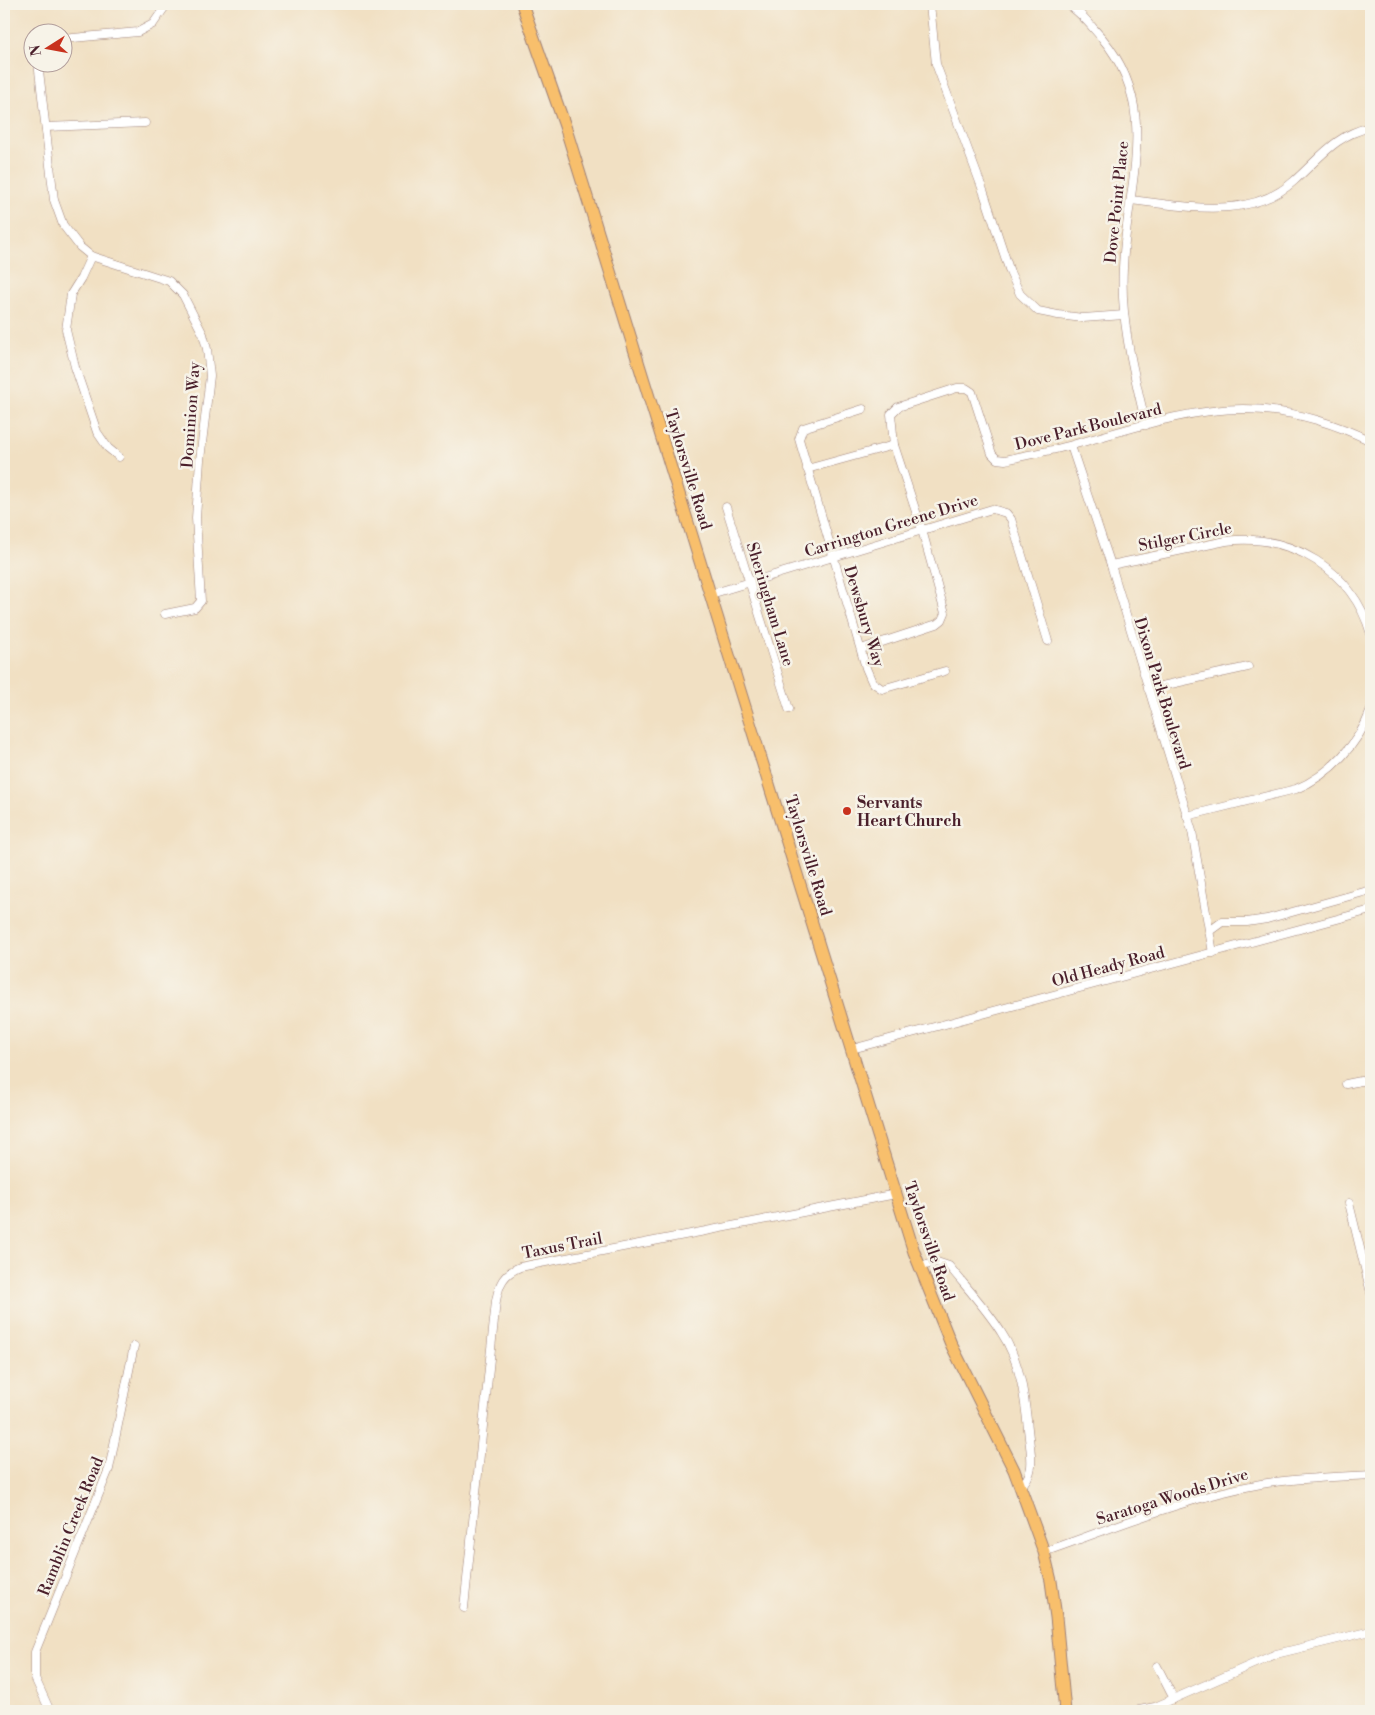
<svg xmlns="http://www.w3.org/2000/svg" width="1375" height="1715" font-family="'Libre Bodoni',serif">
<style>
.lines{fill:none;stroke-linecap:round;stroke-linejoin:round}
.minor-casing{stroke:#9e8077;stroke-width:9}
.primary-casing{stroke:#9e8077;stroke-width:13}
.minor{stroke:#fff;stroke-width:8}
.primary{stroke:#f8bf6c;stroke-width:11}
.poi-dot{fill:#c8321e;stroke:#f7f3e8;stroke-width:2}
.labels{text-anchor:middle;stroke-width:5;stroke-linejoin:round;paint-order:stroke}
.street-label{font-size:16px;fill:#4a1f2b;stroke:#f7f3e8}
.poi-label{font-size:16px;font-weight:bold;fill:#4a1f2b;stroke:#f7f3e8;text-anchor:start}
</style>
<rect width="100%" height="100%" fill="#f7f3e8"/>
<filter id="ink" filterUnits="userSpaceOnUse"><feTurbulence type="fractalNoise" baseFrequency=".02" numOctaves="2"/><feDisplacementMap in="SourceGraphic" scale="10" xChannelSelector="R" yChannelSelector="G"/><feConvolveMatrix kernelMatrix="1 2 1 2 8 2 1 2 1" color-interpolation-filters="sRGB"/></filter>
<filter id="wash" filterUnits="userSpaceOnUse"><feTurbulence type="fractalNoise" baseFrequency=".0096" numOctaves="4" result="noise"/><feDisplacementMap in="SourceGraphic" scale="20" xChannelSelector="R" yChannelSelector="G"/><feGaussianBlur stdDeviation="1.12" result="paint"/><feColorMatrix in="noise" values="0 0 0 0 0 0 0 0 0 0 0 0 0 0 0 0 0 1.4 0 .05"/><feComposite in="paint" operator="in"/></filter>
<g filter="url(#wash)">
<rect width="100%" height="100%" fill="#f1e0c3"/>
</g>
<g filter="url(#ink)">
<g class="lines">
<defs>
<g id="minor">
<path d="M930 4 936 64 984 193 1010 272 1020 294 1038 311 1058 315 1083 318 1124 315"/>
<path d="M1067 4C1081 12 1091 26 1102 38 1162 109 1126 186 1123 268 1120 321 1134 373 1146 425"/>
<path d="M62 39 138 32 153 24 167 4"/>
<path d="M38 62 54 200 63 225 80 247 91 256 169 281 183 295 203 334 207 349 210 376 200 460 196 518 201 601 195 608 165 614"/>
<path d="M46 127 145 123"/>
<path d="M1131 200C1184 206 1250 221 1294 181 1321 157 1335 135 1371 127"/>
<path d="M91 256 81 278 71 294 66 330 75 367 97 432 108 448 119 457"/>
<path d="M863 409 803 428 799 439 866 668 872 682 882 689 945 671"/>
<path d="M1071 446 1111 565 1192 831 1213 953"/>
<path d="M807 469 894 445"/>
<path d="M726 507 789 709"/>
<path d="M1111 565 1226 541C1292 533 1352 570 1371 634"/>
<path d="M711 594 992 509 1006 513 1011 519 1048 641"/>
<path d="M861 649 937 624 942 620 945 613 922 530 894 445 891 414 898 407 957 388H966L972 392 992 454 997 459 1005 460C1027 455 1050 451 1072 445 1127 430 1186 409 1243 409 1289 409 1330 421 1371 441"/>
<path d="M1148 689 1248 667"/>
<path d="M1187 816 1296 789C1330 775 1359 743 1371 710"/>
<path d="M1211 930 1222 922H1247L1267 919 1371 890"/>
<path d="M852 1049 1371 910"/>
<path d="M1346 1084 1371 1079"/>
<path d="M1349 1203 1371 1293"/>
<path d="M919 1267 937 1262 949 1266C966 1287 986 1308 1001 1332 1022 1363 1025 1401 1029 1438 1031 1456 1036 1473 1020 1487"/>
<path d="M1044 1552C1115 1527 1187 1497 1261 1484 1297 1478 1335 1477 1371 1475"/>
<path d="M464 1608 496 1301C499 1284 503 1274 520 1267L896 1194"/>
<path d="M1157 1666 1174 1699"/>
<path d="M50 1711 35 1678V1652L109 1469 134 1346"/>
<path d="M1134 1711 1155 1707 1276 1654 1371 1631"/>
</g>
<path id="primary" d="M522 4 565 126 914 1252 951 1344 1014 1470 1044 1552 1051 1581 1056 1617 1065 1711"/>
</defs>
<!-- minor casing -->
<use href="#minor" class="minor-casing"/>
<!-- primary casing -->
<use href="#primary" class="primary-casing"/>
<!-- minor -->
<use href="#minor" class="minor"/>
<!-- primary -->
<use href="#primary" class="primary"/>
</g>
</g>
<!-- markers -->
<circle class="poi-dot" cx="847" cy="811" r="5"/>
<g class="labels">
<!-- street labels -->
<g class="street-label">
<text transform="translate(1116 202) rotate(-84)" y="6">Dove Point Place</text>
<text transform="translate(190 415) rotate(-86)" y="6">Dominion Way</text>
<text transform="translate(1088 426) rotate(-14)" y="6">Dove Park Boulevard</text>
<text transform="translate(689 469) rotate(73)" y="6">Taylorsville Road</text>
<text transform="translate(891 525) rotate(-17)" y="6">Carrington Greene Drive</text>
<text transform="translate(1185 536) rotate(-11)" y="6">Stilger Circle</text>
<text transform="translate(771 604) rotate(73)" y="6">Sheringham Lane</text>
<text transform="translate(865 616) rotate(73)" y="6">Dewsbury Way</text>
<text transform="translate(1163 693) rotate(73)" y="6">Dixon Park Boulevard</text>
<text transform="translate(809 855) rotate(73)" y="6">Taylorsville Road</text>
<text transform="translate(1108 966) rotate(-15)" y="6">Old Heady Road</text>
<text transform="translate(930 1241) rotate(71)" y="6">Taylorsville Road</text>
<text transform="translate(562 1245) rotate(-11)" y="6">Taxus Trail</text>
<text transform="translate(1172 1496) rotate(-17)" y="6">Saratoga Woods Drive</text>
<text transform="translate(70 1526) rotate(-68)" y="6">Ramblin Creek Road</text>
</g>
<!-- poi labels -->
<g class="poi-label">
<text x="857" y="808">Servants<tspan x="857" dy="18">Heart Church</tspan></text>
</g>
</g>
<!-- margin -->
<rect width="1375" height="1715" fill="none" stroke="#f7f3e8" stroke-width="20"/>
<!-- north arrow -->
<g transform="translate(48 48) rotate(259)"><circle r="24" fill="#f7f3e8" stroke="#b29e9c"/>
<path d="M0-4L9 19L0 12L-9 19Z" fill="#c8321e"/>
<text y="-8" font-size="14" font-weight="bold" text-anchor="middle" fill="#4a1f2b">N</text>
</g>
</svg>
